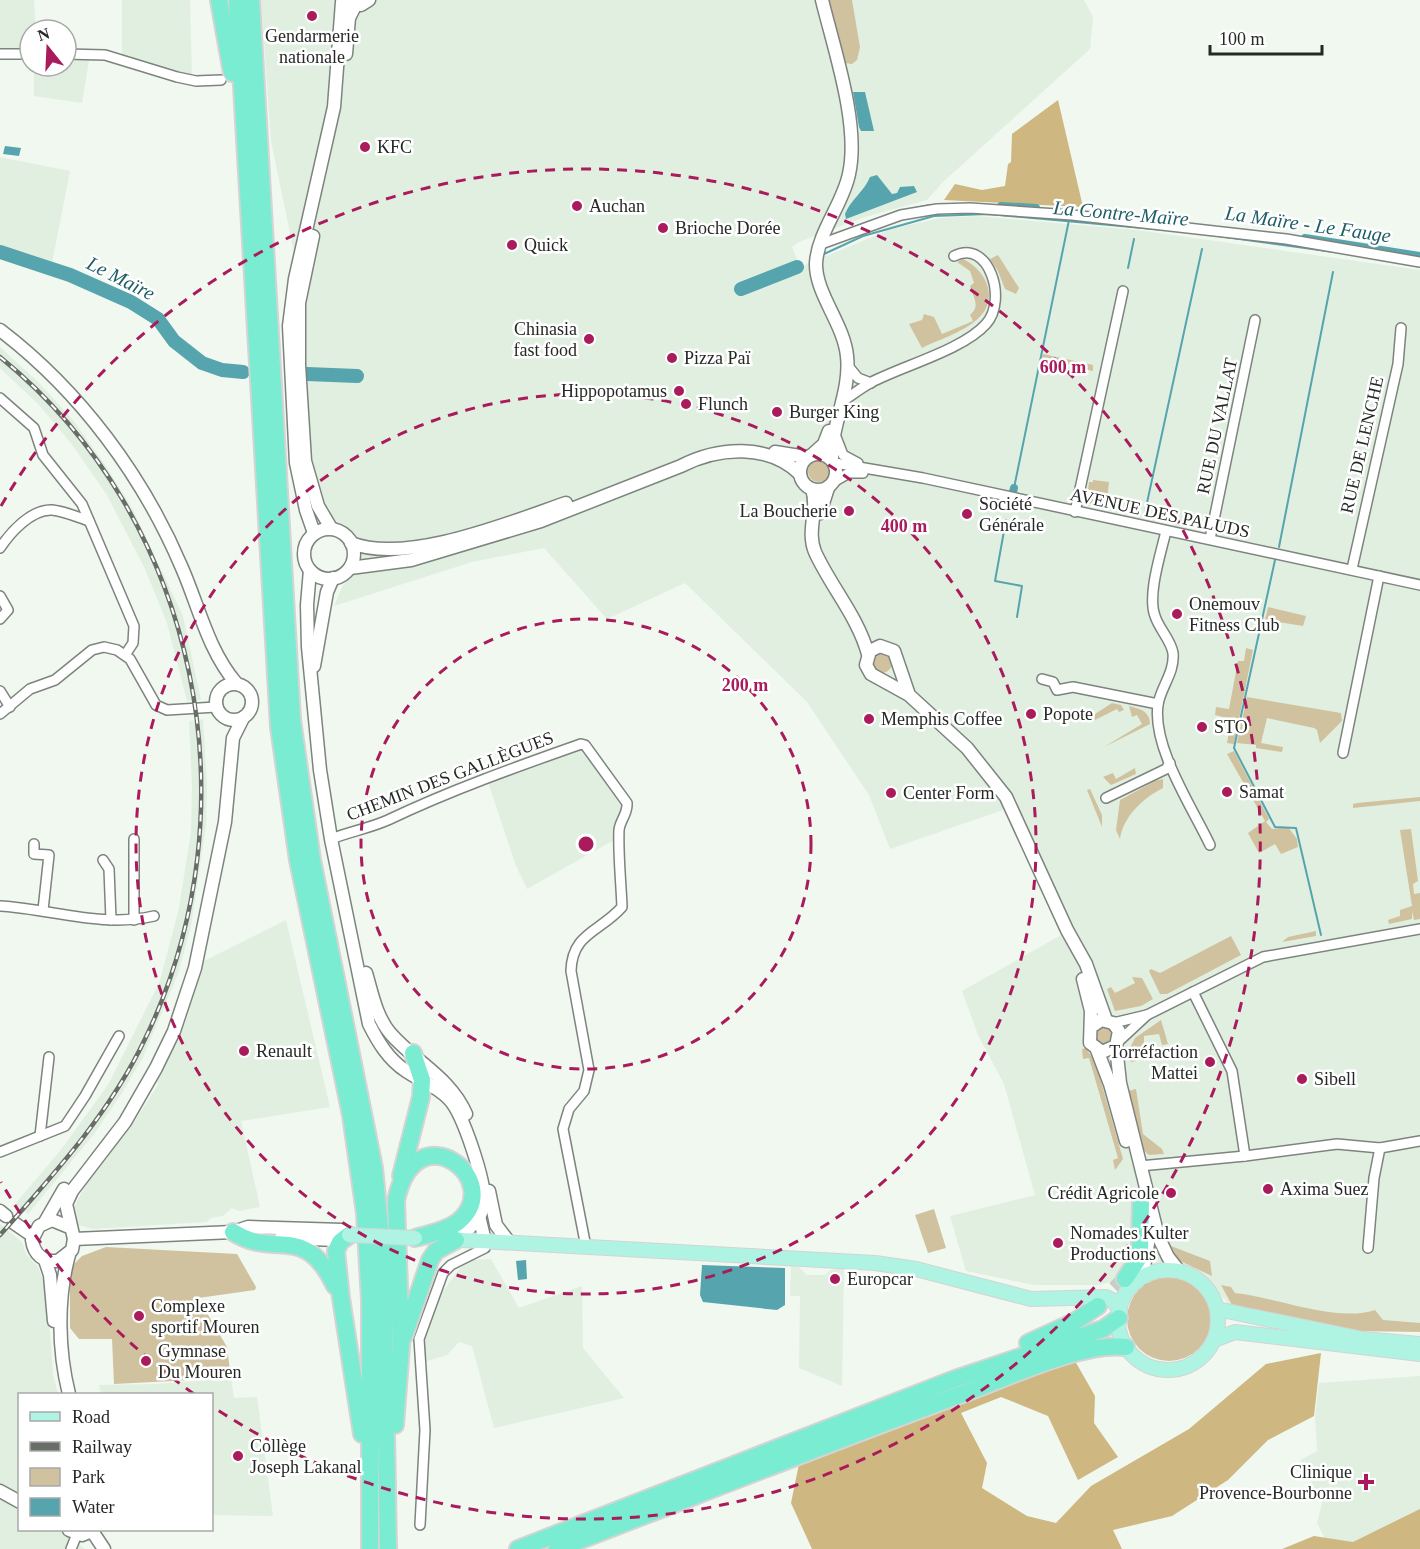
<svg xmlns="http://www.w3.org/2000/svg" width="1420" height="1549" font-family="'Times New Roman',serif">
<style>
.built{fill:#e1efe1}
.green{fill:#d0c29f}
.forest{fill:#ceb780}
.water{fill:#56a4ad}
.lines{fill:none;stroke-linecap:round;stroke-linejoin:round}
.stream{stroke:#56a4ad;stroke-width:2}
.canal{stroke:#56a4ad;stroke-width:8}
.river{stroke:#56a4ad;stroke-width:14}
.highway-tunnel{stroke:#c7cec7;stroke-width:16;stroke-dasharray:16 8;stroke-linecap:butt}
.street-casing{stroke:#7d847e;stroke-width:12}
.secondary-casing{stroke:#7d847e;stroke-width:15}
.primary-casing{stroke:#d3d4d3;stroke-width:16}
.highway-casing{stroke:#d3d4d3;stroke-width:20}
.street{stroke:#fff;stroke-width:9}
.secondary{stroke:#fff;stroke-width:12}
.primary{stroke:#aff4e3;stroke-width:14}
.highway{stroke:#79ecd1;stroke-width:16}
.rail-casing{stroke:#686d68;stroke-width:4.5}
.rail{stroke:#fff;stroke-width:2;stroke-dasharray:7;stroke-linecap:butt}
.primary-bridge-casing{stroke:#d3d4d3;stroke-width:16;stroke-linecap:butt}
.primary-bridge{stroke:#aff4e3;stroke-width:14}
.ring{fill:none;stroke:#a91b5b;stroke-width:3;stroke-dasharray:10 8}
.poi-dot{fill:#a91b5b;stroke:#fff;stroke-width:2}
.labels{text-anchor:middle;stroke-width:5;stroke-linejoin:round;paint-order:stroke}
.poi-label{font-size:18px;fill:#252825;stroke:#fff;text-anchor:start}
.street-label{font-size:18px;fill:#252825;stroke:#fff}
.water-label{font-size:20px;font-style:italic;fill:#1e5e66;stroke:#fff}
.centre{fill:#a91b5b;stroke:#fff;stroke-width:3}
.ring-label{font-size:18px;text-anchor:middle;font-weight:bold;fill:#a91b5b;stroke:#fff;stroke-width:5;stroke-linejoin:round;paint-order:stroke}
</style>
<rect width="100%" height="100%" fill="#f0f8f0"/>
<!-- built -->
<g class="built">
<path d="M0 0H34L36 30H30V52H0Z"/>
<path d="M122 0H190L192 77 122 57Z"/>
<path d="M261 0H1084L1093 17 1090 49 943 182 927 200 865 217 799 242 792 247 800 267 891 229 940 218 976 216 1137 230 1420 270V1326L1233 1309 1209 1281 1183 1265 1098 1285H1034L966 1271 950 1216 1035 1195 1004 1084 978 1035 962 991 1063 934 1006 809 890 849 869 795 807 702 685 583 607 619 544 548 472 562 334 606 343 585 356 572 357 538 334 519 319 492 311 469 306 409 304 301 271 141Z"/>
<path d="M66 55H90L82 103 34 96V66H66Z"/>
<path d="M0 157 70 171 52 263 0 245Z"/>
<path d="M0 347 37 381 72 419 104 463 133 510 183 616 201 700 187 701 167 623 145 569 107 495 71 443 39 405 0 368Z"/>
<path d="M203 719 207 785 206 825 191 926 178 974 143 1057 122 1093 94 1134 28 1214 15 1204 60 1151 108 1085 160 981 179 908 191 832 192 786 189 721Z"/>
<path d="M585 749 624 803 616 839 527 889 516 866 488 782Z"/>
<path d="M286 920 330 1107 241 1121 260 1207 239 1211 232 1208 223 1216 211 1218 207 1222 93 1229 78 1225 74 1207 89 1179 130 1128 158 1085 157 1080 186 1021 204 961Z"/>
<path d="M0 1224 22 1242 26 1254 38 1267 47 1290 53 1374 58 1394H20V1530H62L85 1549H0Z"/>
<path d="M491 1259 519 1308 582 1286 583 1348 624 1398 494 1428 472 1346 459 1342 447 1355 424 1362 423 1338 443 1291 466 1260Z"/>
<path d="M791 1266 799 1267 807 1275H825L831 1270 844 1267 842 1386 799 1368 800 1296H790Z"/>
<path d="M1420 1376V1533L1330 1549 1317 1523 1322 1503 1300 1460 1317 1451 1315 1417 1319 1383Z"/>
<path d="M231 1378 234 1398 257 1397 273 1516 212 1515V1394H101L99 1385 157 1384Z"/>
</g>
<!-- green -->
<g class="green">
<path d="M825 0H852L860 47 857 60 852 64 844 63Z"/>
<path d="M998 255 1019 288 1016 294 1005 289 998 271 990 259Z"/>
<path d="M963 259C972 263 982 272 986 282 1002 322 948 335 922 348L909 324 922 320 924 314 934 317 942 334 973 321 970 315C981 306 973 297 970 286L974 283 970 271 957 262Z"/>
<path d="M1043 354 1093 365V371L1046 360 1045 368 1040 366Z"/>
<circle cx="819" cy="471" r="11"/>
<path d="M1093 480 1109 482 1106 509 1090 504 1087 497 1089 482H1093Z"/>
<path d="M1268 607 1306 616 1303 626 1265 620Z"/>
<path d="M1246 648 1253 650 1234 744 1227 743 1231 719 1215 715 1216 707 1229 709 1238 661H1244Z"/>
<circle cx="882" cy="663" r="10"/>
<path d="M1247 697 1341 713 1342 721 1320 743 1317 730 1314 728 1267 718 1261 743 1283 747 1282 752 1256 748V745L1237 743Z"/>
<path d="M1112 703 1121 705 1124 710 1119 712 1117 709 1091 722 1089 718Z"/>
<path d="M1129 706C1140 709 1150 711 1150 724L1104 747 1142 724 1137 715 1132 717Z"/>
<path d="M1234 751 1269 819 1266 822 1272 829 1288 827 1297 839 1298 847 1281 854 1275 844 1259 853 1248 833 1265 821 1227 754Z"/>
<path d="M1135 768 1136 774 1111 785 1103 777 1113 773 1116 779Z"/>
<path d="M1163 779V788C1143 798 1123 817 1120 839L1116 830 1120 800 1155 781Z"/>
<path d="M1090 789 1102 815V827L1087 790Z"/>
<path d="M1420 797V801L1353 808V804L1357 803Z"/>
<path d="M1411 829 1418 881 1413 884 1414 894 1420 893V919L1414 920 1412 911V919L1389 924 1388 920 1400 916V910L1412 906 1400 830Z"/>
<path d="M1316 931V936L1282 942 1288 937Z"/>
<path d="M1231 936 1241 955 1167 994H1160L1149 971 1151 969 1160 973Z"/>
<path d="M1132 977 1142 978 1153 999 1141 1006 1115 1011 1107 989 1111 987 1115 993 1135 983Z"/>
<path d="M1161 1020 1168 1044 1162 1045 1159 1034 1144 1036V1047L1135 1049 1136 1061 1131 1062 1126 1056 1135 1038Z"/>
<circle cx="1104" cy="1036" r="9"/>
<path d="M1086 1048 1096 1064 1123 1159 1115 1170 1113 1160 1118 1158 1089 1058 1083 1059 1082 1049Z"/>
<path d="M1136 1089 1143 1134 1162 1149 1164 1154 1149 1155 1141 1148 1128 1091Z"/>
<path d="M934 1209 946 1248 928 1253 915 1215Z"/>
<path d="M1171 1246 1210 1261 1212 1276 1178 1260Z"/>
<path d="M106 1247 237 1254 256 1287 255 1290 198 1298 227 1347 231 1378 114 1384 112 1339H79L70 1328V1277L74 1264 82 1256Z"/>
<circle cx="1169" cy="1319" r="42"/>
<path d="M1221 1285 1231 1287 1235 1293C1276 1297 1336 1323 1375 1310L1383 1320 1420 1323V1332L1354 1331 1233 1307Z"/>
</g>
<!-- forest -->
<g class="forest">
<path d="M1058 100 1083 207 944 200 955 184 982 190 1005 186 1008 164 1011 162 1012 134Z"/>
<path d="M1321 1353 1314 1416 1268 1440 1228 1480 1172 1516 1113 1530 1122 1549H812L791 1503 800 1459 1075 1361 1095 1396 1094 1423 1118 1457 1078 1480 1048 1416 1001 1397 961 1413 987 1463 982 1488 1027 1516 1056 1523 1091 1486 1189 1429 1266 1364Z"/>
<path d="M1420 1509V1549H1282L1314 1536 1353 1542Z"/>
</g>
<!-- water -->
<g class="water">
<path d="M853 92H865L874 131H861L859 127Z"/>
<path d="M5 146 21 148 19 156 3 154Z"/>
<path d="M877 175 892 194 897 193 900 187 914 186 917 192 846 219 845 214C851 199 864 192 870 177Z"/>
<path d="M526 1260 527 1279 518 1280 516 1261Z"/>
<path d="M702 1265 785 1268V1305L777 1310 703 1302 700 1295Z"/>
</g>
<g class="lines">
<!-- stream -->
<g class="stream">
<path d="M915 208 930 205"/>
<path d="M864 224 892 214"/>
<path d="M1218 236 1334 252"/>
<path d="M824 254 863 236 934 216 988 214 1165 230"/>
<path d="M1128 268 1134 239"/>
<path d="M1014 488 1069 220"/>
<path d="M1145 512 1202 249"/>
<path d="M1006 520 995 581 1022 586 1017 617"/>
<path d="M1279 547 1333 272"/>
<path d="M1275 560 1234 748 1275 827 1296 828 1321 935"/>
</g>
<!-- canal -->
<g class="canal">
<path d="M1001 206 1036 208"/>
<path d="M1305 238 1420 256"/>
<path d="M1013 492 1014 488"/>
</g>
<!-- river -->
<g class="river">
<path d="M0 252 70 275 131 302 158 319 174 341 202 363 222 370 243 372"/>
<path d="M741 289 797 267"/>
<path d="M307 374 357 376"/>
</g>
<!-- highway-tunnel -->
<path class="highway-tunnel" d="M1098 1306 1125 1279"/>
<defs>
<g id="street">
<path d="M0 54H30"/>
<path d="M66 54 105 55 177 77 196 81 221 80"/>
<path d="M821 244 901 215 937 209 970 208 1072 215 1286 239 1420 262"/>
<path d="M848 366 858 378 871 383"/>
<path d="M0 398 34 428 43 455 82 504 134 626 133 643 125 655"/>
<path d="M843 401C852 395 861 388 870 383 902 366 963 350 986 324 1008 300 989 238 954 256"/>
<path d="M836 437 843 455 858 463"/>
<path d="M835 463 923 478 1420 585"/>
<path d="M835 481 849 473H863"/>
<path d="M1075 512 1123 291"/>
<path d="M1166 531C1161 553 1147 595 1155 616 1159 629 1171 640 1173 653 1175 673 1160 688 1158 705 1152 747 1192 807 1210 845"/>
<path d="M1210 539 1255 320"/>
<path d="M0 548C10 533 31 509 52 510 64 511 77 517 89 521"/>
<path d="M1352 569 1398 364 1401 328"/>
<path d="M0 596 8 610 0 619"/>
<path d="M1042 679 1053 682 1057 690 1073 687 1158 704"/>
<path d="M0 691 10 707"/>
<path d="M0 714 30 689 55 680 92 650 104 647 117 650 130 659 156 705 167 710 216 707"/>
<path d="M1343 753 1379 576"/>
<path d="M1106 798 1166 769 1170 763"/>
<path d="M134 839V920"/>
<path d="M331 839C349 832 370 828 388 820 451 790 516 767 581 744L585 745 627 803C628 814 620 820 619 830 618 855 621 881 622 907 600 932 572 933 571 971L589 1070 584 1091 569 1109 563 1129 586 1247"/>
<path d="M34 844V854L49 855 43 910"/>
<path d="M103 860 109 869 111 920"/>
<path d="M0 906C52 909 102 928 154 916"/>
<path d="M1193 992 1232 1071 1245 1156"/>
<path d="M1113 1023 1147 1015"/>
<path d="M1119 1041 1147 1015 1263 957 1420 929"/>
<path d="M40 1136 49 1057"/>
<path d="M0 1152 65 1126 85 1096 119 1036"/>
<path d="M1140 1166 1245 1156 1337 1144 1380 1148"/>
<path d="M1368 1248 1374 1178 1380 1148 1420 1141"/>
<path d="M420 1525 425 1430 419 1339 443 1273 451 1265 485 1248V1241"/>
<path d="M71 1549 77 1534"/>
</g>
<g id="secondary">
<path d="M822 0C834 49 860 125 849 174 843 204 818 232 816 263 815 293 844 324 847 356 851 392 831 424 832 459"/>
<path d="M349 5H361L369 0"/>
<path d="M346 54 349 18 355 6"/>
<path d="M313 236 299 303V365L305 461 318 506 331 528"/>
<path d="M0 330C80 391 143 476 182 568 199 607 208 650 236 683"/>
<path d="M775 452 806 457"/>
<path d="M814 453 824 444 829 431"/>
<circle cx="818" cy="472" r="18"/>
<path d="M812 489C819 510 806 530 815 552 831 587 858 617 868 654"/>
<path d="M820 513 828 488"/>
<circle cx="329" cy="554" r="25"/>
<path d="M314 533 306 510 296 463 289 326 295 279 334 107 342 2"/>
<path d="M351 543C407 565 511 522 566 503"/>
<path d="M350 568 411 560 541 521 681 466C718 447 768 443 800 474"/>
<path d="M310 570 307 605 308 647 320 770 331 839 369 1024C378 1042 388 1059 406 1071 419 1080 437 1086 449 1099 463 1113 486 1183 484 1203 482 1219 468 1230 456 1240"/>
<path d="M314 666 327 592 333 578"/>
<circle cx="234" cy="702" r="18"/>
<path d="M909 695 894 651 880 646 870 651 866 665 871 674 909 695 967 748 1006 797 1067 930 1086 964 1106 1020"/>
<path d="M366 973C372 993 376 1016 390 1033 415 1062 450 1077 466 1114"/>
<path d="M1083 979 1091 1011 1090 1043 1102 1052 1116 1046 1119 1031 1113 1023 1101 1020 1091 1027"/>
<path d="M1116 1046 1120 1083 1158 1236 1168 1257 1179 1271"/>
<path d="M1097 1050 1110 1084 1126 1141"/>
<path d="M489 1191 496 1225 509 1242"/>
<path d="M0 1211 6 1216"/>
<path d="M479 1216 485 1241"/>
<path d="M45 1222 64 1189"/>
<path d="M14 1223 33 1236"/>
<path d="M69 1227 52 1220 39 1226 32 1240C34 1255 43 1262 58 1261L72 1250 74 1239 66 1204 72 1191 125 1122 156 1068 174 1031 195 968 225 822 233 738 243 718"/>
<path d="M74 1239 233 1232 248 1227 342 1230 349 1235 338 1240 281 1238"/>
<path d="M69 1255C57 1298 58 1350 69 1394"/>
<path d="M45 1260 50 1275 54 1321"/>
<path d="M1142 1278 1149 1238 1147 1224"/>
<path d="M0 1491 20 1502"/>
<path d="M69 1530 82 1535 94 1530"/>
<path d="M92 1531 104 1549"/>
</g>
<g id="primary">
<path d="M445 1239 875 1263 916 1269 1031 1299 1106 1297 1112 1300 1120 1310"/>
<circle cx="1168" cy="1320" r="50"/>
<path d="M1217 1309 1363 1339 1420 1344"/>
<path d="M1214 1340 1235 1332 1420 1354"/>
</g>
<g id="highway">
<path d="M219 0 232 73"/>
<path d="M237 0 279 727 298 860 351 1115 365 1213 370 1300V1549"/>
<path d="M251 0 292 720 312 860 374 1168 383 1259 388 1549"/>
<path d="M401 1176 421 1097 422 1080 413 1053"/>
<path d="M233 1232C276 1260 304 1221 335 1286"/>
<path d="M349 1235 340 1242 336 1251 341 1298 362 1434"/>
<path d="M1125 1279 1140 1256 1141 1199"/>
<path d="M404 1336 430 1260 436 1251 456 1240"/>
<path d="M1028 1343 1074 1322 1098 1306"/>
<path d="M395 1425 401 1346 396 1201C415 1108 508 1181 458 1222 446 1231 429 1234 415 1238"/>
<path d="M518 1549 955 1379 1103 1329 1119 1318"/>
<path d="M557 1549C693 1497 829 1443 965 1393 1009 1377 1082 1342 1126 1347"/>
</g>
</defs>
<!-- street casing -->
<use href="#street" class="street-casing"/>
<!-- secondary casing -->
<use href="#secondary" class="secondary-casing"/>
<!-- primary casing -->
<use href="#primary" class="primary-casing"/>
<!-- highway casing -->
<use href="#highway" class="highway-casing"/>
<!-- street -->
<use href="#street" class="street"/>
<!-- secondary -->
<use href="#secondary" class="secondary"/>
<!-- primary -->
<use href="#primary" class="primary"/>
<!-- highway -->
<use href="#highway" class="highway"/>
<defs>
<path id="rail" d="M0 357C200 519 256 810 145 1039 110 1113 54 1174 0 1235"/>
</defs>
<!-- rail casing -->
<use href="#rail" class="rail-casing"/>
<!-- rail -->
<use href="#rail" class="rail"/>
<defs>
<path id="primary-bridge" d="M349 1235 415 1238"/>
</defs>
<!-- primary-bridge casing -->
<use href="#primary-bridge" class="primary-bridge-casing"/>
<!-- primary-bridge -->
<use href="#primary-bridge" class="primary-bridge"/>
</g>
<!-- distance rings -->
<g class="ring">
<circle cx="586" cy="844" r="225"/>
<circle cx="586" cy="844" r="450"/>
<path d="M194 1394A675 675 0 0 1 1 1182M1 506A675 675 0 1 1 213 1407"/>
</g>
<!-- markers -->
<g class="poi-dot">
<circle cx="312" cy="16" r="6"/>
<circle cx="365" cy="147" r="6"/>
<circle cx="577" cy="206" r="6"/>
<circle cx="663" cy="228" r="6"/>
<circle cx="512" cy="245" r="6"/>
<circle cx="589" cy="339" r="6"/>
<circle cx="672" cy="358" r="6"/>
<circle cx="679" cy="391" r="6"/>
<circle cx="686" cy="404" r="6"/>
<circle cx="777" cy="412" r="6"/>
<circle cx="849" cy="511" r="6"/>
<circle cx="967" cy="514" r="6"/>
<circle cx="1177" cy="614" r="6"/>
<circle cx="1031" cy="714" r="6"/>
<circle cx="869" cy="719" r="6"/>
<circle cx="1202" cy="727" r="6"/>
<circle cx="1227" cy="792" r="6"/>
<circle cx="891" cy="793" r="6"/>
<circle cx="244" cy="1051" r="6"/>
<circle cx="1210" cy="1062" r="6"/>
<circle cx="1302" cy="1079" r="6"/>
<circle cx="1268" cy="1189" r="6"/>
<circle cx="1171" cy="1193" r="6"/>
<circle cx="1058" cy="1243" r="6"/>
<circle cx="835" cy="1279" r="6"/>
<circle cx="139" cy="1316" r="6"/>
<circle cx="146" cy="1361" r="6"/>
<circle cx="238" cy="1456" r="6"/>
<path d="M1363 1473h6v6h6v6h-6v6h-6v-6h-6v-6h6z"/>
</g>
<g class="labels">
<!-- poi labels -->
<g class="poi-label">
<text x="312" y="42" text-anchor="middle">Gendarmerie<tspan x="312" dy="21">nationale</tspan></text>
<text x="377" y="153">KFC</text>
<text x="589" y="212">Auchan</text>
<text x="675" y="234">Brioche Dorée</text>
<text x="524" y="251">Quick</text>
<text x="577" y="335" text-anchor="end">Chinasia<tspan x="577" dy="21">fast food</tspan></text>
<text x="684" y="364">Pizza Paï</text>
<text x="667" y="397" text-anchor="end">Hippopotamus</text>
<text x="698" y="410">Flunch</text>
<text x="789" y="418">Burger King</text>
<text x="979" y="510">Société<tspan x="979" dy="21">Générale</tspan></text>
<text x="837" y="517" text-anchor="end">La Boucherie</text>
<text x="1189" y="610">Onemouv<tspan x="1189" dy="21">Fitness Club</tspan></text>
<text x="1043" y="720">Popote</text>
<text x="881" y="725">Memphis Coffee</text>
<text x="1214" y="733">STO</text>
<text x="1239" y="798">Samat</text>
<text x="903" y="799">Center Form</text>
<text x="256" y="1057">Renault</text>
<text x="1198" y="1058" text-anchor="end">Torréfaction<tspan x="1198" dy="21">Mattei</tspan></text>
<text x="1314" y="1085">Sibell</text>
<text x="1280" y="1195">Axima Suez</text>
<text x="1159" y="1199" text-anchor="end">Crédit Agricole</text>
<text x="1070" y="1239">Nomades Kulter<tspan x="1070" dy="21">Productions</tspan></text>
<text x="847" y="1285">Europcar</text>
<text x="151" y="1312">Complexe<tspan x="151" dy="21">sportif Mouren</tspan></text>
<text x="158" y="1357">Gymnase<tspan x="158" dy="21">Du Mouren</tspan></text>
<text x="250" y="1452">Collège<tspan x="250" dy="21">Joseph Lakanal</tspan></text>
<text x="1352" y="1478" text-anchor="end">Clinique<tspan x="1352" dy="21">Provence-Bourbonne</tspan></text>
</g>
<!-- street labels -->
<g class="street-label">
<text transform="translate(1217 426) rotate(-78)" y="6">RUE DU VALLAT</text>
<text transform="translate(1362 445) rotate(-77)" y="6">RUE DE LENCHE</text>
<text transform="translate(1160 513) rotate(12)" y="6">AVENUE DES PALUDS</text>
<text transform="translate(450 776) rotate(-21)" y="6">CHEMIN DES GALLÈGUES</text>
</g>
<!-- water labels -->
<g class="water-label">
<text transform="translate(1121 213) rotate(5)" y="7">La Contre-Maïre</text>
<text transform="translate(1308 224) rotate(8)" y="7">La Maïre - Le Fauge</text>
<text transform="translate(121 278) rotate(27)" y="7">Le Maïre</text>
</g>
</g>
<circle cx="586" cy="844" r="9" class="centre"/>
<g class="ring-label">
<text x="1063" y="373">600 m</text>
<text x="904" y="532">400 m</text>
<text x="745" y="691">200 m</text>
</g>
<!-- legend -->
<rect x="18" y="1393" width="195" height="138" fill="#ffffff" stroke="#a8a9a8" stroke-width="1.5"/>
<rect x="30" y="1412" width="30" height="9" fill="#aff4e3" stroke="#a8a9a8" stroke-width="1.5"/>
<text x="72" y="1423" font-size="18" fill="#252825">Road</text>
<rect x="30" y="1442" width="30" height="9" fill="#686d68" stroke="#a8a9a8" stroke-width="1.5"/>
<text x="72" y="1453" font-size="18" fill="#252825">Railway</text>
<rect x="30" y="1468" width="30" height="18" fill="#d0c29f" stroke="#a8a9a8" stroke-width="1.5"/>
<text x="72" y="1483" font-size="18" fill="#252825">Park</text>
<rect x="30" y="1498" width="30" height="18" fill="#56a4ad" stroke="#a8a9a8" stroke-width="1.5"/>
<text x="72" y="1513" font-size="18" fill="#252825">Water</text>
<!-- north arrow -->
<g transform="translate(48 48) rotate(342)"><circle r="28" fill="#ffffff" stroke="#a8a9a8" stroke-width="1.5"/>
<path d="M0-4.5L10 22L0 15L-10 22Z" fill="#a91b5b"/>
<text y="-9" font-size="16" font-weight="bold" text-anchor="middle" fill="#252825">N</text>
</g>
<!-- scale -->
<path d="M1210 45v9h112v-9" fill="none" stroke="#252825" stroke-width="3"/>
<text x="1219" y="45" font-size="18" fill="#252825" stroke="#ffffff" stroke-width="4.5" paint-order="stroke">100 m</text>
</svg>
